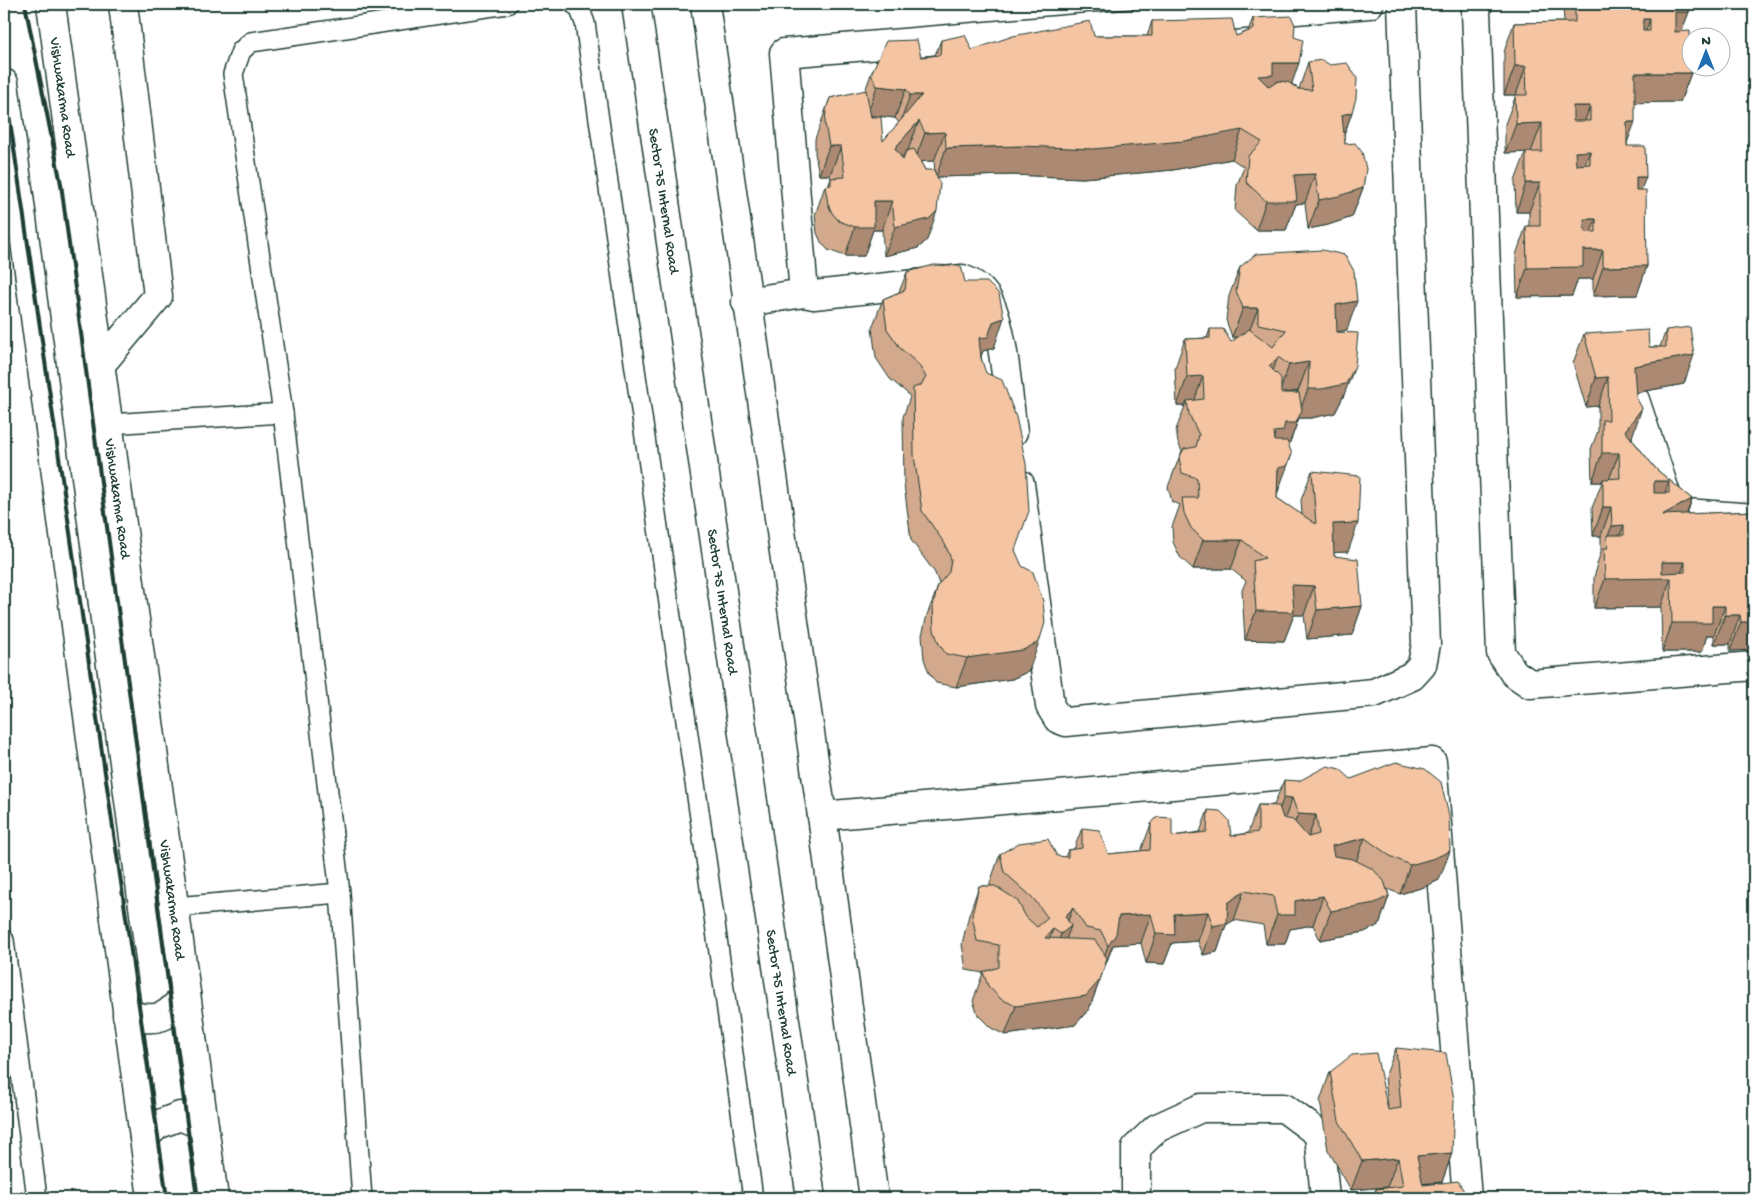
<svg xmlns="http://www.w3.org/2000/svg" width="1758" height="1202" font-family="'Gochi Hand',sans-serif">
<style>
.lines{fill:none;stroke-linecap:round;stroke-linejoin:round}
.service-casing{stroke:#1f3d34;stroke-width:22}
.minor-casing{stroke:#1f3d34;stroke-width:31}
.secondary-casing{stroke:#1f3d34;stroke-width:31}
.service{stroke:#fff;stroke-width:19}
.minor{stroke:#fff;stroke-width:28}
.secondary{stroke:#fff;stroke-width:28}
.rail{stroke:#1f3d34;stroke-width:4}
.wall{fill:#d2a98c;stroke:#1f3d34;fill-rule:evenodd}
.shaded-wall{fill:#ab8972;stroke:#1f3d34}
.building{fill:#f4c4a3;stroke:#1f3d34;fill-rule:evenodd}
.labels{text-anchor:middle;stroke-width:5;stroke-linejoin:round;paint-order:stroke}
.street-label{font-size:15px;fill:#1f3d34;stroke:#fff}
</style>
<rect width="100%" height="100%" fill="#fff"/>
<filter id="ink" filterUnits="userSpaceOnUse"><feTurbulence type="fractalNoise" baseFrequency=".02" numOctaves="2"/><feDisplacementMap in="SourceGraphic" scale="10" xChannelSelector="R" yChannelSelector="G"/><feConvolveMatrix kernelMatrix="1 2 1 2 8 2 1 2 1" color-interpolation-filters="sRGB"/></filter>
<g filter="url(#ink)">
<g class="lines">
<defs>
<g id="service">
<path d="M574 4 579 7 585 23 707 866 753 1198"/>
<path d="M109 424 283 413"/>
<path d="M175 907 340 893"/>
<path d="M4 940 37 1198"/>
<path d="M362 1198 340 893 283 413 233 74 241 51 251 42 507 4"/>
</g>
<g id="minor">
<path id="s1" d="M636 4 811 1198"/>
<path d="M705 4 822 816 874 1198"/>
<path d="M1478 4 1476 11 1501 653 1514 673 1530 684 1754 666"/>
<path d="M746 302 804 293"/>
<path d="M101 364 158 296 123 4"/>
<path d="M1635 400 1672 512 1754 518"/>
<path d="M1013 432C1008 399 1004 326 988 300 982 289 973 283 962 279L814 295 804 293 784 53 1369 4"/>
<path d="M1020 484 1050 706 1058 719 1066 722 1374 693 1412 676 1422 665 1426 644 1402 4"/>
<path d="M822 816 1432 762 1467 1198"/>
<path d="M1136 1198V1148L1157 1128 1201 1108H1284L1319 1134 1325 1198"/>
</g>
<g id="secondary">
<path id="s2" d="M51 4 214 1198"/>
<path d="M4 83 152 1198"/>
<path d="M127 1015C159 1022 167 1019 186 994"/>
<path d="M144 1138 157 1125 180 1116 204 1126"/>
</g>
</defs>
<!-- service casing -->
<use href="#service" class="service-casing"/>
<!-- minor casing -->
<use href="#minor" class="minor-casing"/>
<!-- secondary casing -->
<use href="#secondary" class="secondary-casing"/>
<!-- service -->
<use href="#service" class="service"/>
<!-- minor -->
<use href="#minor" class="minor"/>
<!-- secondary -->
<use href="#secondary" class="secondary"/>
<!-- rail -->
<g class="rail">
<path d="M25 4 61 184 197 1198"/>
<path d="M4 80 167 1198"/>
</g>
</g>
<!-- wall -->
<g class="wall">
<path d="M1563 4H1689V12L1681 32 1691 73 1680 102H1635L1627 144 1641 190 1647 266 1637 295 1593 296V279H1578L1572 296 1517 297 1516 255 1526 226H1529V212H1516L1515 181 1526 152H1531L1505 153V124L1516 95H1504V52L1514 23 1564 22Z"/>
<path d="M1253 18 1292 84 1299 89 1308 62 1352 112 1344 135 1345 144 1363 188 1352 217 1328 225 1308 229 1305 203 1296 204 1286 230H1256L1235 211 1237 185 1244 167 1232 159 1173 170 1083 178 1012 175 937 177 927 240 918 248 884 256 882 230H873L864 256H845L828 250 821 242 817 233 815 215 825 186H828L831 179 830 175H819L815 153V139L830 98 865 91 871 74 921 57 935 55 941 40 972 50 1094 36H1147L1152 21 1236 36 1248 31ZM871 115 895 118 899 123 883 141ZM905 153 903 160 901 158ZM920 161H934L935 173 925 170Z"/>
<path d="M1240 267 1347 330 1337 332 1344 395 1335 413 1311 418H1299L1289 445 1281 483 1277 495V498L1302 515 1301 500 1312 471 1348 552H1334V556L1362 606 1352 635 1307 639 1304 615H1294L1284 641 1245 640 1242 590 1246 581 1231 569H1193L1180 557 1173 542 1172 527 1180 505 1172 502 1168 487 1179 458 1182 451 1178 443 1176 430 1185 406H1177L1175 368 1185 339 1207 338 1210 329 1231 342 1237 337H1232L1226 320 1229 296ZM1298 391V393H1281Z"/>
<path d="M907 272 965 282 994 348 983 351 981 356 1015 550 1029 671 1012 679 956 687 936 683 929 673 924 659 922 635 927 615 939 584 935 573 911 540 904 484 903 417 910 397 907 393 890 379 876 358 872 328 883 299 899 292Z"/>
<path d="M1666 330 1684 384 1635 393 1632 437 1631 438 1656 469 1692 499 1687 514 1754 511V650L1730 651V644H1714V635H1707L1702 652H1662L1661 607 1594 608V577L1597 568V564L1601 552V536H1593L1592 508 1602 482H1592L1591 449 1598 431V406L1586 407 1573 363 1584 334 1649 347H1660Z"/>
<path d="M1284 780 1439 880 1424 887 1400 894 1387 889 1389 896 1379 925 1364 932 1320 940 1313 925 1290 929 1285 944H1266L1263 925 1234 920 1226 925 1217 952 1203 955 1198 941 1172 943 1164 964 1146 963 1141 943 1113 945 1089 1009 1075 1025 1005 1035 991 1028 978 1015 973 1001 983 973 966 970 962 944 969 915 979 886H990V883L1000 854 1065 857 1068 850 1074 849 1082 828 1108 854 1141 851 1151 824 1172 836 1200 832 1208 810 1231 836 1248 833 1258 805H1274Z"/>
<path d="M1396 1048 1452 1153 1442 1182 1423 1184V1185L1468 1198H1373L1376 1189 1387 1188V1187L1351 1190 1328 1150 1320 1101 1330 1072 1388 1107 1385 1077Z"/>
</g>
<!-- shaded-wall -->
<g class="shaded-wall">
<path d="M1675 12H1689L1678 41H1665Z"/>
<path d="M1643 19H1650L1640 48Z"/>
<path d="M1273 63H1299L1289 92H1267L1258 76Z"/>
<path d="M1515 66H1526L1516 95H1504Z"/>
<path d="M1635 73H1691L1680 102 1624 103Z"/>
<path d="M877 86 906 89 895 118 867 115Z"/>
<path d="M910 95H922L900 124Z"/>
<path d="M1573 106H1590L1580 135H1562Z"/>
<path d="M1352 112 1342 141V115Z"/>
<path d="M919 121 908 150 884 177 895 148Z"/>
<path d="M1627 122H1635L1624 151Z"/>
<path d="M1542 123 1531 152 1505 153 1516 124Z"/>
<path d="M1242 130 1232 159 1173 170 1083 178 1012 175 936 177 946 148 1023 146Z"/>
<path d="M945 132 934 161 914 162 925 133Z"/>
<path d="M829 146H841L830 175H819Z"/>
<path d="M1590 151 1579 180 1565 181 1575 152Z"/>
<path d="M1315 174 1305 203 1296 204 1286 230H1256L1266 201 1294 175Z"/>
<path d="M1636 177H1646L1635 206Z"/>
<path d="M1526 183H1540L1529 212H1516Z"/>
<path d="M1363 188 1352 217 1328 225 1308 229 1319 200Z"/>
<path d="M874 201H892L882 230H873L864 256H845L855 227Z"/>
<path d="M937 211 927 240 918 248 884 256 895 227Z"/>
<path d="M1584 219H1596L1585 248Z"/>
<path d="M1583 250H1603L1593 279H1578L1572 296 1517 297 1527 268Z"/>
<path d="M1647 266 1637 295 1593 296 1603 267Z"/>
<path d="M1357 301 1347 330 1326 334 1336 305Z"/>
<path d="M1243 308H1258L1247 337H1232Z"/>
<path d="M1004 318 994 348 983 351 977 366 979 338 993 322Z"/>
<path d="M1694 355 1684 384 1623 395 1634 366Z"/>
<path d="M1278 357 1267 386 1269 366Z"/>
<path d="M1309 362 1298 391 1279 394 1289 365Z"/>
<path d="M1355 366 1344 395 1335 413 1311 418H1299L1291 439 1285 452H1275L1274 432 1285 423 1297 418 1308 389Z"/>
<path d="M1203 376 1193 405 1187 401 1185 406H1177L1187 377Z"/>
<path d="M1608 377 1598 406 1586 407 1596 378Z"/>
<path d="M1642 408 1632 437 1619 454V453L1608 482 1603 479 1602 482H1592L1602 453 1625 431Z"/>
<path d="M1292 454 1281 483 1276 495 1278 468Z"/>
<path d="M1654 481H1669L1659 510H1643Z"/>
<path d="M1692 499 1682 528 1662 515Z"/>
<path d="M1603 507H1611L1601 536H1593Z"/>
<path d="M1358 523 1348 552 1323 553 1333 524Z"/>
<path d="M1624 525 1613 554 1608 548 1607 538 1612 526Z"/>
<path d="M1203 540H1242L1231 569H1193Z"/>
<path d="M1662 562H1685L1675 591 1671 578 1661 607 1594 608 1605 579Z"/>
<path d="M1292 585 1314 586 1304 615H1294L1284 641 1245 640 1256 611Z"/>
<path d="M1362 606 1352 635 1307 639 1317 610Z"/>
<path d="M1712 606H1725L1714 635H1707L1702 652H1662L1672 623Z"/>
<path d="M1725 615H1740L1730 644H1714Z"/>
<path d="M1741 622H1754V650L1730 651Z"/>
<path d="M1039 642 1029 671 1012 679 956 687 967 658Z"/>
<path d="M1284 797 1292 798 1282 827 1273 826Z"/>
<path d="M1298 814 1316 815 1306 844 1287 843Z"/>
<path d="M1365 838 1354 867 1322 875 1332 846Z"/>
<path d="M1450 851 1439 880 1424 887 1400 894 1410 865Z"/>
<path d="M1244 891 1234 920 1226 925 1217 952 1203 955 1213 926 1228 903Z"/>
<path d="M1323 896 1313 925 1290 929 1285 944H1266L1277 915 1295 901Z"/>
<path d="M1389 896 1379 925 1364 932 1320 940 1331 911Z"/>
<path d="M1073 908 1064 931 1071 926 1060 955 1051 963 1061 934 1065 916Z"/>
<path d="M1208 912 1198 941 1172 943 1164 964 1146 963 1156 934 1174 914Z"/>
<path d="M1151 914 1141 943 1113 945 1106 963 1097 975 1119 916Z"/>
<path d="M1053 929 1043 958 1045 938Z"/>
<path d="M1100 980 1089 1009 1075 1025 1005 1035 1016 1006Z"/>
<path d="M1452 1153 1442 1182 1407 1185 1417 1156Z"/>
<path d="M1398 1158 1387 1187 1351 1190 1362 1161Z"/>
</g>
<!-- building -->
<g class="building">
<path d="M1575 4H1689V12H1675V32L1690 31 1691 73H1635V122H1627V146H1645L1646 177H1636V190H1646L1647 266 1603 267V250H1583V267L1527 268 1526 226H1540V183H1526V152H1542V123L1516 124 1515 95H1527L1526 66H1515L1514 23 1575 22ZM1643 19H1650V31H1643ZM1573 106H1590V121H1573ZM1590 151V164L1576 165 1575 152ZM1584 219H1596V232H1585Z"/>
<path d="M1291 16 1295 25 1294 37 1303 40 1299 63H1273V75L1258 76 1269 87 1278 81 1288 82 1298 89 1312 90 1308 62 1322 60 1330 65 1347 63 1357 78 1356 98 1352 112 1342 115 1345 144 1355 143 1362 152 1366 169 1363 188 1339 196 1319 200 1315 174 1294 175 1297 201H1266L1246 182 1248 156 1262 142 1242 130 1184 141 1093 149 1023 146 946 148 945 132 925 133 919 121 895 148 903 160 906 151 914 149 925 170H934L940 184 937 211 929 219 895 227 892 201H874V227H855L839 221 832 213 828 204 825 186 831 185V178L845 177 841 146H829L825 124 826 110 830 98 866 90 871 117H881L883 141 922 95H910L906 89 877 86 871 74 886 41 917 40 921 57 940 55 941 40 965 35 972 50 1013 36 1090 21 1094 36H1152V21L1232 19 1236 36 1254 29 1253 18Z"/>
<path d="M1322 250 1345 255 1354 271 1357 301 1336 305 1337 332 1358 333 1355 366 1346 384 1322 389H1308L1309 362 1289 365 1278 357 1269 366 1281 378V393H1299L1302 410 1296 423H1285L1283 431 1274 432 1275 441H1287L1292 454 1287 466 1278 468 1277 498 1316 524 1312 471 1360 476 1358 523 1333 524 1334 556 1358 559 1362 606 1317 610 1314 586 1292 585 1294 612 1256 611 1253 561 1265 558 1242 540H1203L1191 528 1184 513 1182 498H1198L1197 478 1182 473 1179 458 1184 449 1196 447 1199 435 1189 414 1187 401 1204 399 1203 376 1187 377 1185 339 1210 338V329H1223L1231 342 1249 329 1273 347 1286 330 1258 324V308H1243L1236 291 1240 267 1256 254Z"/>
<path d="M934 265 961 266 965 282H987L999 294 1004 318 993 322 988 337 979 338 981 358 986 373 1002 380 1016 417 1026 464 1029 511 1015 550 1022 566 1033 572 1043 601 1045 623 1039 642 1023 650 967 658 946 654 939 644 934 630 933 606 938 585 949 572 951 559 945 544 922 511 914 455 913 388 921 385 926 377 918 364 901 349 887 329 883 299 905 290 907 272Z"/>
<path d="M1690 327 1694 355 1634 366 1636 397 1642 408 1625 431 1656 469 1692 499 1662 515 1754 511V622H1741L1740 615H1725V606H1712V623H1672L1671 578 1605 579 1604 548H1608L1607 535H1624V525L1612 526 1611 507H1603V479L1620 478 1619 453H1602V420H1609L1608 377 1596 378 1584 334 1648 330 1649 347H1666V330ZM1654 481H1669V493H1654ZM1662 562H1685V572L1662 573Z"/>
<path d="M1396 762 1425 769 1441 782 1449 816 1450 851 1435 858 1410 865 1390 856 1365 838 1332 846 1334 856 1353 859 1373 869 1384 881 1389 896 1375 903 1331 911 1323 896 1295 901V915H1277L1273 896 1244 891 1228 903 1227 923 1213 926 1208 912 1174 914 1175 935 1156 934 1151 914 1119 916 1116 934 1108 946 1101 931 1086 928 1073 908 1065 916 1071 926 1061 934 1053 929 1045 938 1095 940 1107 958 1100 980 1086 996 1016 1006 1001 999 988 986 983 972 999 967V945L977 941 972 915 979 886H995L1017 900 1026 917 1037 927 1048 918 1033 898 1004 872 1000 854 1019 843 1048 839 1057 856 1068 857V850L1082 848V828L1099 830 1108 854 1150 850 1151 824 1157 817 1172 818V836L1207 832 1208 810 1220 811 1229 820 1231 836 1258 832V805L1279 806 1283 818 1293 820 1308 837 1319 834 1316 815 1298 814 1292 798 1284 797V780L1299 781 1327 766 1340 769 1351 779Z"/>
<path d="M1396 1048 1446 1053 1454 1100 1452 1153 1417 1156 1423 1185 1458 1181 1468 1198H1375L1376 1189 1403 1186 1398 1158 1362 1161 1339 1121 1330 1072 1352 1055 1376 1053 1388 1110 1401 1108Z"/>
</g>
</g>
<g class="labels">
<!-- street labels -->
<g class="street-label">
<text dy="5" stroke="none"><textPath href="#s2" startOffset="94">Vishwakarma Road</textPath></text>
<text dy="5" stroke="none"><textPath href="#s1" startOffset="199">Sector 75 Internal Road</textPath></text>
<text dy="5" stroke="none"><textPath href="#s2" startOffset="499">Vishwakarma Road</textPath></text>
<text dy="5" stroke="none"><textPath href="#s1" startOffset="604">Sector 75 Internal Road</textPath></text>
<text dy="5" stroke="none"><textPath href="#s2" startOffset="904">Vishwakarma Road</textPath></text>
<text dy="5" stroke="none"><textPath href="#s1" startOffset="1009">Sector 75 Internal Road</textPath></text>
</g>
</g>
<!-- margin -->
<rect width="1758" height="1202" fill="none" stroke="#fff" stroke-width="20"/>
<rect x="10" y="10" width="1738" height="1182" fill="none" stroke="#1f3d34" stroke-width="2" filter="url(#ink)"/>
<!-- north arrow -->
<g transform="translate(1706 52)"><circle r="24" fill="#ffffff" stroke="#a5b1ae"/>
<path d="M0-4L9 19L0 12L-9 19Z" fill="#1f6fb2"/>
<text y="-8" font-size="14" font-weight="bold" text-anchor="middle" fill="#1f3d34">N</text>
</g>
</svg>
